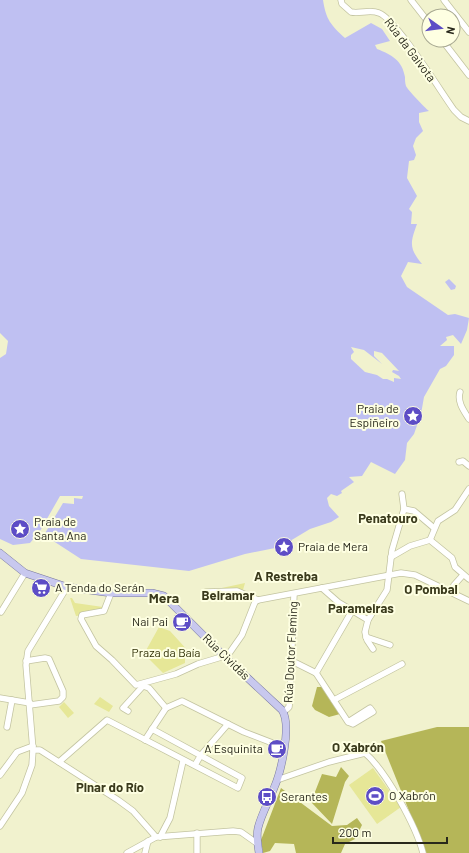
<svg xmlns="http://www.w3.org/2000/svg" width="469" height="853" font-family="Barlow,sans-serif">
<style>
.green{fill:#e6e797}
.forest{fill:#b5b658}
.water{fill:#bfc0f2;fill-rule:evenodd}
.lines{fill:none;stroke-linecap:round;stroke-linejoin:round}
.minor-casing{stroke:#c3c4a1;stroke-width:7}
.major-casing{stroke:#79799d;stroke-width:8}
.minor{stroke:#fff;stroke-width:5.5}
.major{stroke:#c8c8ee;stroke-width:7}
.labels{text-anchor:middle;stroke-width:4;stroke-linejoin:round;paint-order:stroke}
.street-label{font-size:12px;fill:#28281b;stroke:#feffe2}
.poi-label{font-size:12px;fill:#28281b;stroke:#feffe2;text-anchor:start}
.park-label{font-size:12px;fill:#2f2f06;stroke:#feffe2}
.neighbourhood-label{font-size:13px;font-weight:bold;fill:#3a3a1c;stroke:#feffe2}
.quarter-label{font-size:14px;font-weight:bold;fill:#3a3a1c;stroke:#feffe2}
</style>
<rect width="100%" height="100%" fill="#f1f2ce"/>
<!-- green -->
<g class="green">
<path d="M245 583 243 590 231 588 217 589Z"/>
<path d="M70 598H72L75 603 103 607 100 613 76 616Z"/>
<path d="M159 627 170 631 189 652 185 658V663L163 673 144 654Z"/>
<path d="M100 697 113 706 109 712 94 704Z"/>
<path d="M64 702 74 713 68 718 59 707Z"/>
<path d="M373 768 401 807 377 824 349 785Z"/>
</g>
<!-- forest -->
<g class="forest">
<path d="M317 687H322L340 714 329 717 315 710 312 706Z"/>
<path d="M437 727H469V853H426L381 741Z"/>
<path d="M341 767 349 776 345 782 332 824 311 802 322 774 336 777Z"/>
<path d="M281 788 332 826 347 825 357 818 362 825 355 839 345 844 341 853H296L294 844 275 843 270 851 263 853 261 840Z"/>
</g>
<!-- water -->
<g class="water">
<path d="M0 0H323C326 20 331 25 345 38L371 23 382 29 390 41 375 45 377 49C392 55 402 60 405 77 405 80 405 83 406 86 407 89 425 108 429 111L419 113V122L423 131 416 138 413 146 416 155 414 160 409 161 407 178 417 196 409 209 412 212 411 224H417C410 243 409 248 422 264L408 262 401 276 407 287 448 315 455 314 469 318 467 330 461 344 453 335 446 337 447 340 440 346H454V355L446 366 440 369 424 397 421 414 414 434 407 443 405 460 395 474 371 462 362 476 349 477 354 482 341 491 342 493 337 496 331 494 327 498 329 506 339 517 331 522 310 529 280 547 245 554 189 571 81 559 44 535 63 503 74 504V498L82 499 83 496H60L40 531 30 543 13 545 0 539V358L6 354 8 341 0 333ZM351 347 364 350 382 364 374 356V351L382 353 399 371 393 370 392 372 399 376 401 379 394 378V382L387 379H383L377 375 365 372 351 359V355L354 352Z"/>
<path d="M449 279 456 286 455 289 451 290 445 282Z"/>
</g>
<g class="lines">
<defs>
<g id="minor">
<path d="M341 0 342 4 351 12C360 14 370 9 379 13 396 19 441 92 454 110L461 117 469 121"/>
<path d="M411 0 429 23"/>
<path d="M444 0 469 32"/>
<path d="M442 40 469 75"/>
<path d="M460 392C457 402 464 411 469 419"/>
<path d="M459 462 463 461 469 466"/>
<path d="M404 509 414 511 434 528"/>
<path d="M430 540 438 521 455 510 469 489"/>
<path d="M430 540 452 558 455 567 469 579"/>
<path d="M391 557 410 546 430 540"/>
<path d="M454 585 463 575"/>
<path d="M322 588 338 602 368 620"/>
<path d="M206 592 237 591 258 600 401 573 415 575 469 601"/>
<path d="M111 593 104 611 82 615 81 619 96 646 112 660 136 685 176 674 198 664 228 655 242 635 255 602 258 600"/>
<path d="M1 612 25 573"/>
<path d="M366 637 390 645"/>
<path d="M373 649 367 640 365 632 368 620 387 590 392 550 404 509 402 494"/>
<path d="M26 661 45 658 49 659 63 691V697L59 701 30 705"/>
<path d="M290 663H296L316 673 348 722 353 724 373 712 370 708 348 722"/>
<path d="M316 673 352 611"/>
<path d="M0 698 30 703"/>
<path d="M334 700 402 664"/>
<path d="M287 709 289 707 290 697 294 594"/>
<path d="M128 711 123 708 143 686 149 688 166 708 182 701 244 732 283 747"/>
<path d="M7 727 12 700"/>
<path d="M145 740 166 708"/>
<path d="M33 750H40L118 800 133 811 156 837 233 831 241 832 258 844"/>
<path d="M59 762 107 720 238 788 242 778 152 729"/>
<path d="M195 765 201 755 228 724"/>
<path d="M0 775 17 752 33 746"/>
<path d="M277 780 329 762 365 753C386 771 416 826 423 853"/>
<path d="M0 826 22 793 32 765 33 750 26 665 28 651 67 587"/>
<path d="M197 833V853"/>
<path d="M160 837 170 818 183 761"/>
<path d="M127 853 156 837"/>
<path d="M145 853 148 841"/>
</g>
<path id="major" d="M0 553 25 573 67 587 111 593H152L164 596 223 655 282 710C292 725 281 772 274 788 269 801 261 815 258 828 256 837 258 845 259 853"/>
</defs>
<!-- minor casing -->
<use href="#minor" class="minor-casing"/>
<!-- major casing -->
<use href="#major" class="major-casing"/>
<!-- minor -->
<use href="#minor" class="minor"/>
<!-- major -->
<use href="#major" class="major"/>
</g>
<!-- icons -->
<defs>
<symbol id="sight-disc" viewBox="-11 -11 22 22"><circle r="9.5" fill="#5d4dc6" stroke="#feffe2"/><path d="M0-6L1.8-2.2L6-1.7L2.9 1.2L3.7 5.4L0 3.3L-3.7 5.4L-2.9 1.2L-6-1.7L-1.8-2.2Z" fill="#fff"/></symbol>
<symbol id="supermarket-disc" viewBox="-11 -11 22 22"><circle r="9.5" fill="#5d4dc6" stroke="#feffe2"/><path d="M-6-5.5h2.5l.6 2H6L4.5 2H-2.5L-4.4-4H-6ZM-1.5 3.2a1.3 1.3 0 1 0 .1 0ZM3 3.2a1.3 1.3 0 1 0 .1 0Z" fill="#fff"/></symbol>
<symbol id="cafe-disc" viewBox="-11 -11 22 22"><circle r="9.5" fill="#5d4dc6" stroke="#feffe2"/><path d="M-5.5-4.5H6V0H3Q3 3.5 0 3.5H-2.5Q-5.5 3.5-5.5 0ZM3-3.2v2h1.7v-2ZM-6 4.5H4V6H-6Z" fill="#fff"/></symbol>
<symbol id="stadium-disc" viewBox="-11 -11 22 22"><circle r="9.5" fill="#5d4dc6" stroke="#feffe2"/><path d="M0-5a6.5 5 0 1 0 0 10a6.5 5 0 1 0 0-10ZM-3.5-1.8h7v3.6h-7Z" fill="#fff"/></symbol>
<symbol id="bus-disc" viewBox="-11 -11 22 22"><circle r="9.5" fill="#5d4dc6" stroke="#feffe2"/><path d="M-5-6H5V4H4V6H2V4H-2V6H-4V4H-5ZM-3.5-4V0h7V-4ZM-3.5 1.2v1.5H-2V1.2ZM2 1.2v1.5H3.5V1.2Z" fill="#fff"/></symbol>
</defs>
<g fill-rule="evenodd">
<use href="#sight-disc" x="402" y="405" width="22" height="22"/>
<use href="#sight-disc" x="9" y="518" width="22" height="22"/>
<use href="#sight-disc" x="273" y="536" width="22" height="22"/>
<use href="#supermarket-disc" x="30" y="577" width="22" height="22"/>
<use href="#cafe-disc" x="171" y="611" width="22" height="22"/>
<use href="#cafe-disc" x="266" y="738" width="22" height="22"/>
<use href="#stadium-disc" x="364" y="785" width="22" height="22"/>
<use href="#bus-disc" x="256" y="786" width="22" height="22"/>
</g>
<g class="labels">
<!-- street labels -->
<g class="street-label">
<text transform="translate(410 50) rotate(53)" y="4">Rúa da Gaivota</text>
<text transform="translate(291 652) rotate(-87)" y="4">Rúa Doutor Fleming</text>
<text transform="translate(226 657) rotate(44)" y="4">Rúa Cividás</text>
</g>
<!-- poi labels -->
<g class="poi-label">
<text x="399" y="413" text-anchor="end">Praia de<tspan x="399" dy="14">Espiñeiro</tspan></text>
<text x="34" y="526">Praia de<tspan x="34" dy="14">Santa Ana</tspan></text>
<text x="298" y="551">Praia de Mera</text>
<text x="55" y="592">A Tenda do Serán</text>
<text x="168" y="626" text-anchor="end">Nai Pai</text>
<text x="263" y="753" text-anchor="end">A Esquinita</text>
<text x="389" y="800">O Xabrón</text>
<text x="281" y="801">Serantes</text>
</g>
<!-- park labels -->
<g class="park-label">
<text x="166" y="657">Praza da Baía</text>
</g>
<!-- neighbourhood labels -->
<g class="neighbourhood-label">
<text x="388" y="523">Penatouro</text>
<text x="286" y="581">A Restreba</text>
<text x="431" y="594">O Pombal</text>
<text x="228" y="600">Beiramar</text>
<text x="361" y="613">Parameiras</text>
<text x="358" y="752">O Xabrón</text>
<text x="110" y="792">Pinar do Río</text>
</g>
<!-- quarter labels -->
<g class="quarter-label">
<text x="164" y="603">Mera</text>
</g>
</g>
<!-- north arrow -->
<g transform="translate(441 28) rotate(104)"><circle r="19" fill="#feffe2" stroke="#a8a992"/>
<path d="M0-3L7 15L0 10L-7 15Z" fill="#5d4dc6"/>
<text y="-6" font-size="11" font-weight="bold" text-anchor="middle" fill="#28281b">N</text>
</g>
<!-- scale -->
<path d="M333 837v6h114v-6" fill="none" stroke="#28281b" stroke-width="2"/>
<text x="339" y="837" font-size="12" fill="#28281b" stroke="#feffe2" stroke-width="3" paint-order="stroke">200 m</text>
</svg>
